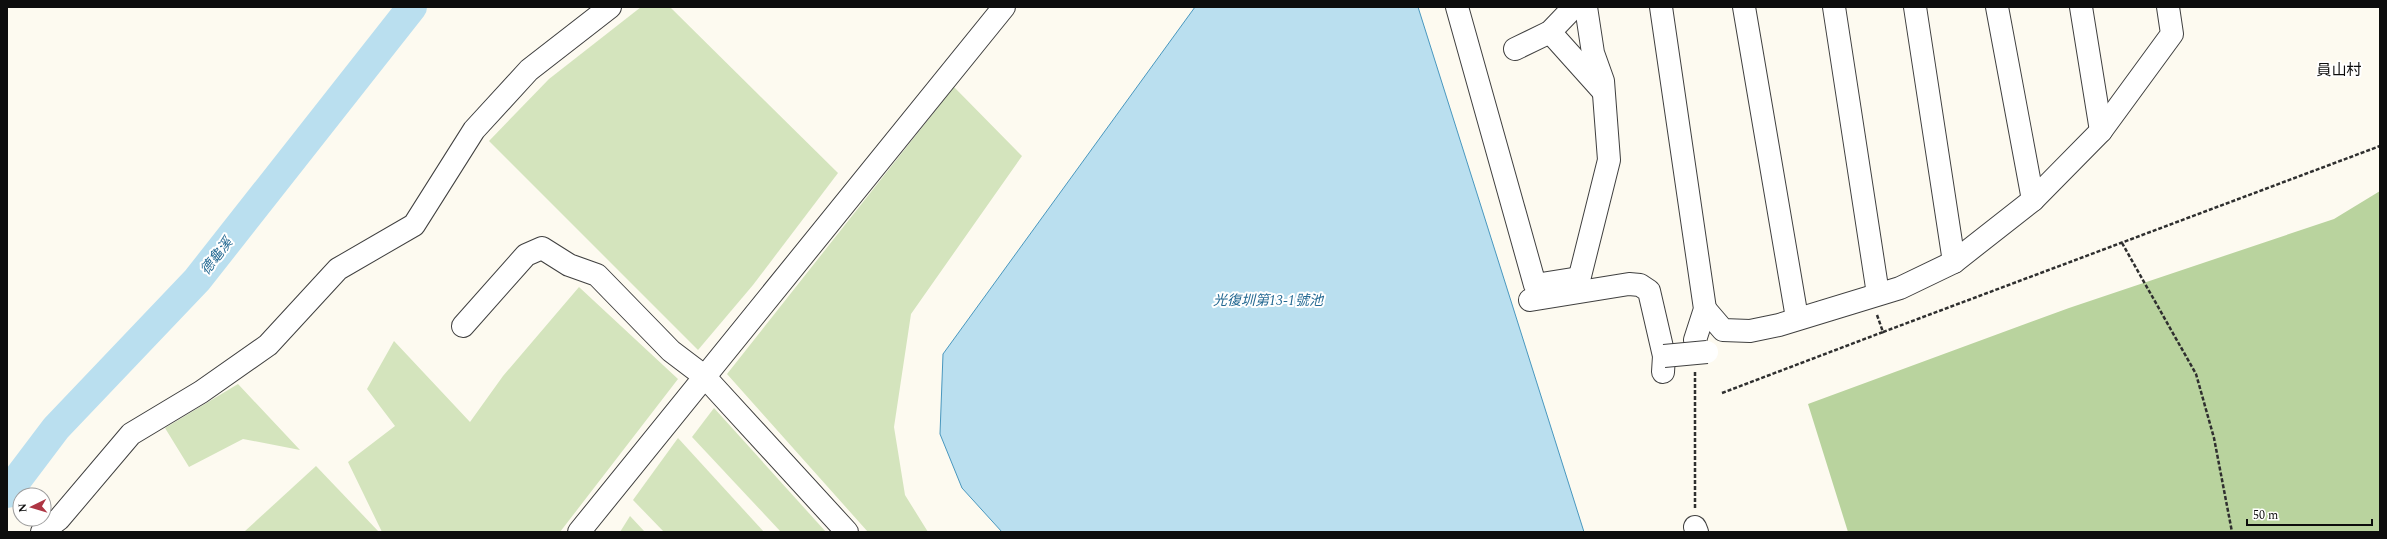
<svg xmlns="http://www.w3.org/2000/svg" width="2387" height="539" font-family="Spectral,'Noto Sans TC',serif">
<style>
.green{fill:#d4e4bd}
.forest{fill:#b9d39e}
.water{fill:#badfef;stroke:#4997be}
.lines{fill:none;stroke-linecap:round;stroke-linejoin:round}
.river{stroke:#badfef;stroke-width:30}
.minor-casing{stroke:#404040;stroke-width:24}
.path{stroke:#2f2f2f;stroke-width:2.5;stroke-dasharray:4 2;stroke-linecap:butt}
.minor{stroke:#fff;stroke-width:22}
.minor-bridge-casing{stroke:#404040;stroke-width:24;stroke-linecap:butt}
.minor-bridge{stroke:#fff;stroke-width:22}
.labels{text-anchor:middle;stroke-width:4;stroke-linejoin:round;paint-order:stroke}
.water-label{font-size:14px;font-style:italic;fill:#246992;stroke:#fff}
.quarter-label{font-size:15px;fill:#0d0d0d;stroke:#fff}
</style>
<rect width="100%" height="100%" fill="#fdfaf0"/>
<!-- green -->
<g class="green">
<path d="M641 7H670L838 173 753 285 698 350 489 141 549 79Z"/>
<path d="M954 87 1022 156 911 314 894 427 905 495 928 532H868L727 374Z"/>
<path d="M579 287 678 379 560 532H382L348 462 395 426 367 389 394 341 470 422 503 376Z"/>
<path d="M238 384 300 450 243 439 189 467 165 428Z"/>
<path d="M714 408 826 532H781L692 437Z"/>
<path d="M678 438 764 532H664L633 500Z"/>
<path d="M316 466 379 532H244Z"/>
<path d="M630 516 645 532H620Z"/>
</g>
<!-- forest -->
<path class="forest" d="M2380 191V532H1848L1808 404 2069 308 2334 219Z"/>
<!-- water -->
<path class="water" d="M1195 7H1418L1584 532H1002L962 488 940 434 943 354Z"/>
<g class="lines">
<!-- river -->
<path class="river" d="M7 493 56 428 197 280 412 7"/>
<defs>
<g id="minor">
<path d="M1457 7 1535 285 1579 278"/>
<path d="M1661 7 1705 309 1695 340"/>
<path d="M1744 7 1797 318"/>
<path d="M1834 7 1878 294"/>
<path d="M1915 7 1954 262"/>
<path d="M1997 7 2033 200"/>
<path d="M2081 7 2101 131"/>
<path d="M1550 32 1602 90"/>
<path d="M1515 49 1550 32 1574 7"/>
<path d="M1576 292 1609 160 1603 81 1593 53 1586 7"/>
<path d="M1530 300 1629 284 1640 285 1649 291 1664 356 1663 372"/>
<path d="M1705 309 1723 330 1750 331 1779 325 1900 288 1954 262 2033 200 2101 131 2172 34 2168 7"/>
<path d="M463 326 526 255 542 248 569 265 597 275 671 351 704 376 847 532"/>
<path d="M1695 527 1697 532"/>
<path d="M42 532 59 519 131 434 201 392 268 345 338 269 414 225 474 130 529 70 610 7"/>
<path d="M579 532 1004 7"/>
</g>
</defs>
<!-- minor casing -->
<use href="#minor" class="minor-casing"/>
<!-- path -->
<g class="path">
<path d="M2122 243 2196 374 2214 438 2232 532"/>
<path d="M1877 315 1883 332 2380 146"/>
<path d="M1722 393 1883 332"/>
<path d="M1695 508V372"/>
</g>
<!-- minor -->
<use href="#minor" class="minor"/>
<defs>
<path id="minor-bridge" d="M1664 356 1707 352"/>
</defs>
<!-- minor-bridge casing -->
<use href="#minor-bridge" class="minor-bridge-casing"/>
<!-- minor-bridge -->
<use href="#minor-bridge" class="minor-bridge"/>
</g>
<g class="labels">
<!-- water labels -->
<g class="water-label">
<text transform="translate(216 256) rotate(-52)" y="5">德龜溪</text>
<text x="1268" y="305">光復圳第13-1號池</text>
</g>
<!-- quarter labels -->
<g class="quarter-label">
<text x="2339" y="75">員山村</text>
</g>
</g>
<!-- border -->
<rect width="2387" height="539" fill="none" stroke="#0d0d0d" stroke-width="16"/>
<!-- north arrow -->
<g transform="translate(32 507) rotate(265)"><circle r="19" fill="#ffffff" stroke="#9e9e9e"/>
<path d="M0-3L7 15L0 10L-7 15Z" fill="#ae3543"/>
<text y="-6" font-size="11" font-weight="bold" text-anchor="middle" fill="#0d0d0d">N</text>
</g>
<!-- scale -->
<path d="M2247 519v6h125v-6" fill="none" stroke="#0d0d0d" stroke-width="2"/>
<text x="2253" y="519" font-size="12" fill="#0d0d0d" stroke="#ffffff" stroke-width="3" paint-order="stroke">50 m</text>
</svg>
